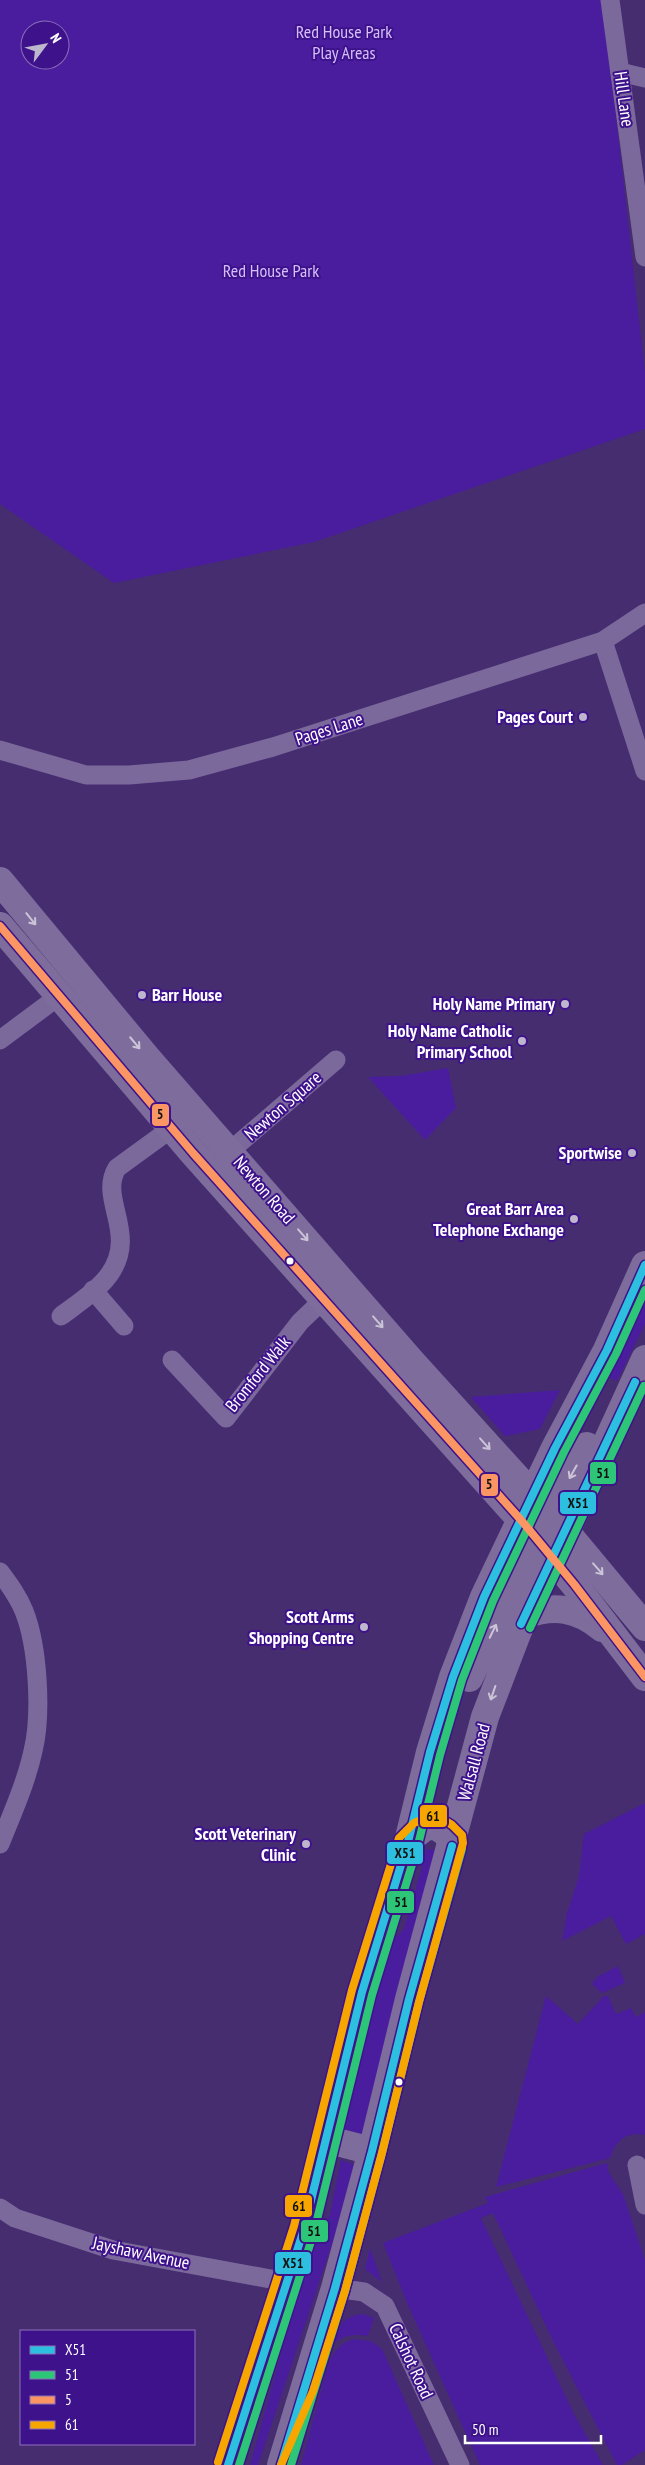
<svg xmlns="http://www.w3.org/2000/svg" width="645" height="2465" font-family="'PT Sans Narrow',sans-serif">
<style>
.green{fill:#4a1d9e;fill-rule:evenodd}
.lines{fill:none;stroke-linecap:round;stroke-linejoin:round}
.minor{stroke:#7c699c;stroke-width:19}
.highway{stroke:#7d6c9c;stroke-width:28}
.bus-1-casing{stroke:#3e128b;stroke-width:11}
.bus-2-casing{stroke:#3e128b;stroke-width:11}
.bus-3-casing{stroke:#3e128b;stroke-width:11}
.bus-4-casing{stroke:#3e128b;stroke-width:11}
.bus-1{stroke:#2dbfdf;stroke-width:8}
.bus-2{stroke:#2dc577;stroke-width:8}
.bus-3{stroke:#fb9564;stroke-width:8}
.bus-4{stroke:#f7a600;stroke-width:8}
.oneway{stroke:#cbc4d7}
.poi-dot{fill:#beb6cd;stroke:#3e128b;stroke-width:2}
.bus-dot{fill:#fff;stroke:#3e128b;stroke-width:2}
.labels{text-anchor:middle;stroke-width:4;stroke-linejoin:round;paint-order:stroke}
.park-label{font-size:18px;fill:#d5c0fc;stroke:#3e128b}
.street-label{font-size:18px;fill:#fff;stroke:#3e128b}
.poi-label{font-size:18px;font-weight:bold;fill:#fff;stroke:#3e128b;text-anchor:end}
.line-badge{stroke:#3e128b;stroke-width:2}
.pale-badge-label{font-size:14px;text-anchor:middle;font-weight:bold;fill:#111}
</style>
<rect width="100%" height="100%" fill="#462d70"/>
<!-- green -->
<g class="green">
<path d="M0 0H603L645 373V429L314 542 114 583 0 504ZM30 30H60V60H30Z"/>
<path d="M448 1068 456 1108 425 1140 368 1077 401 1076Z"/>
<path d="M645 1299V1324L617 1381 606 1376Z"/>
<path d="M560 1390 540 1429 505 1436 471 1397Z"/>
<path d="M645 1803V1934L626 1944 611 1916 562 1941 567 1914 579 1876 584 1834Z"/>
<path d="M427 1849 439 1850 364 2133 355 2137 343 2132 389 1944 404 1929Z"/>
<path d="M618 1966 625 1983 602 1993 592 1984 597 1977Z"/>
<path d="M546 1996 578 2024 604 1996H608L616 2014 631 2008 636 2017 645 2012V2135C627 2131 615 2141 610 2158L496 2187Z"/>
<path d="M341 2160 358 2166 258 2465H250L303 2275 318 2237 330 2214Z"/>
<path d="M607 2163 609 2173 623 2194 645 2260V2450L622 2465H617L553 2341 493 2213 481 2218 574 2414 603 2465H480L408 2305 383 2243 488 2203 485 2197Z"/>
<path d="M370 2248 382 2282 365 2269Z"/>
<path d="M363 2314 374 2318 368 2336C355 2334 345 2335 334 2343 339 2325 343 2316 363 2314Z"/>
<path d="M354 2339 371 2341 382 2349 434 2465H301L329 2362C336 2350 340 2343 354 2339Z"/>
</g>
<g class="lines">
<!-- minor -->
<g class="minor">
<path d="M610 0 645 257"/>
<path d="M620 72 645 78"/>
<path d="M603 641 645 771"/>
<path d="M0 750 86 775H129L189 770 273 747 603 641 645 613"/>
<path d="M0 1040 59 996"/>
<path d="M230 1151 336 1060"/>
<path d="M93 1290 124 1326"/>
<path d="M61 1316C77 1304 97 1291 109 1275 139 1233 98 1199 117 1168L172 1128"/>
<path d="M172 1360 226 1418 300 1322 324 1299"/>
<path d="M0 1572C9 1584 18 1596 24 1611 38 1646 42 1714 33 1751 26 1783 12 1814 0 1844"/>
<path d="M637 2165 645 2205"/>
<path d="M0 2208 15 2218 113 2250 287 2282"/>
<path d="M335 2288 364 2292 385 2306 460 2465"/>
</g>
<!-- highway -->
<g class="highway">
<path d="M0 881 147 1058 410 1360 566 1532 645 1627"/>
<path d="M0 926 193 1153 521 1520 574 1584 645 1677"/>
<path d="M529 1517C562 1503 571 1476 587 1446"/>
<path d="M525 1615C554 1604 578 1608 602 1628"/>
<path d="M469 1678 529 1556 538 1541 555 1534"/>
<path d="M408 1842C426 1823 434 1819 453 1840"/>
<path d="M325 2139 372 2151"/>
<path d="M228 2465 304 2229 362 1992 408 1842 430 1752 453 1677 484 1597 555 1448 607 1350 645 1265"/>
<path d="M281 2465 335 2288 372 2151 409 1999 485 1717 518 1631 552 1557 566 1532 645 1359"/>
</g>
<defs>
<g id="bus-1">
<path d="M521 1624 635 1382"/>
<path d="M228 2465 304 2229 362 1992 408 1842 430 1752 453 1677 484 1597 555 1448 607 1350 645 1265"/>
<path d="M281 2465 335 2288 372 2151 409 1999 452 1846"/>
</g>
<g id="bus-2">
<path d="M530 1628 644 1386"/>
<path d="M239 2465 314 2232 372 1995 418 1845 440 1755 462 1680 493 1601 564 1452 616 1354 645 1290"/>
<path d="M291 2465 345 2291 382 2153 419 2002 462 1849"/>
</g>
<path id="bus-3" d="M0 926 193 1153 521 1520 574 1584 645 1677"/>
<path id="bus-4" d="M218 2462 294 2226 352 1990 399 1838 414 1823 431 1816 439 1817 452 1825 462 1835 463 1843 419 2002 382 2153 345 2291 313 2391 281 2465"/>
</defs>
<!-- bus-1 casing -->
<use href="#bus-1" class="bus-1-casing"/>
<!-- bus-2 casing -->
<use href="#bus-2" class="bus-2-casing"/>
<!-- bus-3 casing -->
<use href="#bus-3" class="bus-3-casing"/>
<!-- bus-4 casing -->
<use href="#bus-4" class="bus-4-casing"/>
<!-- bus-1 -->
<use href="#bus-1" class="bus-1"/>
<!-- bus-2 -->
<use href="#bus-2" class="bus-2"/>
<!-- bus-3 -->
<use href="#bus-3" class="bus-3"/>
<!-- bus-4 -->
<use href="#bus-4" class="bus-4"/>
</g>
<!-- one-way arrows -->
<defs><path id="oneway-shaft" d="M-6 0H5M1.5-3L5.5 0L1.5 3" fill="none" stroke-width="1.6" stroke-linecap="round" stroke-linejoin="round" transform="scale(1.25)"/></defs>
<g class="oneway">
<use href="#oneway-shaft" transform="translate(31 919) rotate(51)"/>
<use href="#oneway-shaft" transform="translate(135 1043) rotate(50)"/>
<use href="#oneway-shaft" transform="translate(303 1235) rotate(49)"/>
<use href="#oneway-shaft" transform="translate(378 1322) rotate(49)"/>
<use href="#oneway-shaft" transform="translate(485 1444) rotate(48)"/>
<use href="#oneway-shaft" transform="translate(573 1472) rotate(119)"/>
<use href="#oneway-shaft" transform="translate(598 1569) rotate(49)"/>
<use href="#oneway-shaft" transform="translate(493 1631) rotate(-64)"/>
<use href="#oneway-shaft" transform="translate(493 1693) rotate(109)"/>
</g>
<!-- markers -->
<g class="poi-dot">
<circle cx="583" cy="717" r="5"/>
<circle cx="142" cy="995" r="5"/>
<circle cx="565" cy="1004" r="5"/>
<circle cx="522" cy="1041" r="5"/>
<circle cx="632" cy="1153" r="5"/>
<circle cx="574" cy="1219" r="5"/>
<circle cx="364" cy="1627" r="5"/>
<circle cx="306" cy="1844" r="5"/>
</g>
<g class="bus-dot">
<circle cx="290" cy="1261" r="4.5"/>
<circle cx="399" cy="2082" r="4.5"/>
</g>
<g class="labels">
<!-- park labels -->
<g class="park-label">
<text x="344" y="38">Red House Park<tspan x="344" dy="21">Play Areas</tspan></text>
<text x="271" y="277">Red House Park</text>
</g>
<!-- street labels -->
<g class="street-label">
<text transform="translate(624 99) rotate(82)" y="6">Hill Lane</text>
<text transform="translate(329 729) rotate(-18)" y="6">Pages Lane</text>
<text transform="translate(283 1106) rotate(-41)" y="6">Newton Square</text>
<text transform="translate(264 1190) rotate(49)" y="6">Newton Road</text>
<text transform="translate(258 1374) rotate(-51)" y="6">Bromford Walk</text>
<text transform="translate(474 1762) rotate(-75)" y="6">Walsall Road</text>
<text transform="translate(141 2253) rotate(12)" y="6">Jayshaw Avenue</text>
<text transform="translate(411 2361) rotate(65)" y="6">Calshot Road</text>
</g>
<!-- poi labels -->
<g class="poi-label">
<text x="573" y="723">Pages Court</text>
<text x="152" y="1001" text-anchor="start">Barr House</text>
<text x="555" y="1010">Holy Name Primary</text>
<text x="512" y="1037">Holy Name Catholic<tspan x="512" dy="21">Primary School</tspan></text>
<text x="622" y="1159">Sportwise</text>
<text x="564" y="1215">Great Barr Area<tspan x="564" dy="21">Telephone Exchange</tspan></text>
<text x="354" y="1623">Scott Arms<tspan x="354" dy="21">Shopping Centre</tspan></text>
<text x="296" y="1840">Scott Veterinary<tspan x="296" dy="21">Clinic</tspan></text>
</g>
</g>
<g class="line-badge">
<rect x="151" y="1103" width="19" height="24" rx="5" fill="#fb9564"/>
<rect x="589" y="1461" width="28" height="24" rx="5" fill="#2dc577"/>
<rect x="480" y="1473" width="19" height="24" rx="5" fill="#fb9564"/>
<rect x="559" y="1491" width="38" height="24" rx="5" fill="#2dbfdf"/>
<rect x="419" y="1804" width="29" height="24" rx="5" fill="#f7a600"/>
<rect x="386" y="1841" width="38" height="24" rx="5" fill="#2dbfdf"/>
<rect x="386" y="1890" width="29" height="24" rx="5" fill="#2dc577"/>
<rect x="284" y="2194" width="29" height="24" rx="5" fill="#f7a600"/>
<rect x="300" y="2219" width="29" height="24" rx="5" fill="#2dc577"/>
<rect x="274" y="2251" width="38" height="24" rx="5" fill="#2dbfdf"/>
</g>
<g class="pale-badge-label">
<text x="160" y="1119">5</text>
<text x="603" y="1478">51</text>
<text x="489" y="1489">5</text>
<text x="578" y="1508">X51</text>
<text x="433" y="1821">61</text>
<text x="405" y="1858">X51</text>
<text x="401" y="1907">51</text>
<text x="299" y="2211">61</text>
<text x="314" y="2236">51</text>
<text x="293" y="2268">X51</text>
</g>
<!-- legend -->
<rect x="20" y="2330" width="175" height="115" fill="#3e128b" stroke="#8b71b9"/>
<rect x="30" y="2346" width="25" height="8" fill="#2dbfdf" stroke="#8b71b9"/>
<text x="65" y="2355" font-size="15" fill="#ffffff">X51</text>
<rect x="30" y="2371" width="25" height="8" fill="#2dc577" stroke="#8b71b9"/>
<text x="65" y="2380" font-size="15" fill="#ffffff">51</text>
<rect x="30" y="2396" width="25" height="8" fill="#fb9564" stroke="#8b71b9"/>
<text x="65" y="2405" font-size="15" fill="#ffffff">5</text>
<rect x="30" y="2421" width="25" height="8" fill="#f7a600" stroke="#8b71b9"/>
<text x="65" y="2430" font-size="15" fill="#ffffff">61</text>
<!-- north arrow -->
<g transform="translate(45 45) rotate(58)"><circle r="24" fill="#3e128b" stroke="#8b71b9"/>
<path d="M0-4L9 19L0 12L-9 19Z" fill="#beb6cd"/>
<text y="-8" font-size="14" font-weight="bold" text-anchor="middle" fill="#ffffff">N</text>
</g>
<!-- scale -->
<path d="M465 2435v8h136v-8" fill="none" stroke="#ffffff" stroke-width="2.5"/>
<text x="472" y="2435" font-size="15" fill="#ffffff" stroke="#3e128b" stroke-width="4" paint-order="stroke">50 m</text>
</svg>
